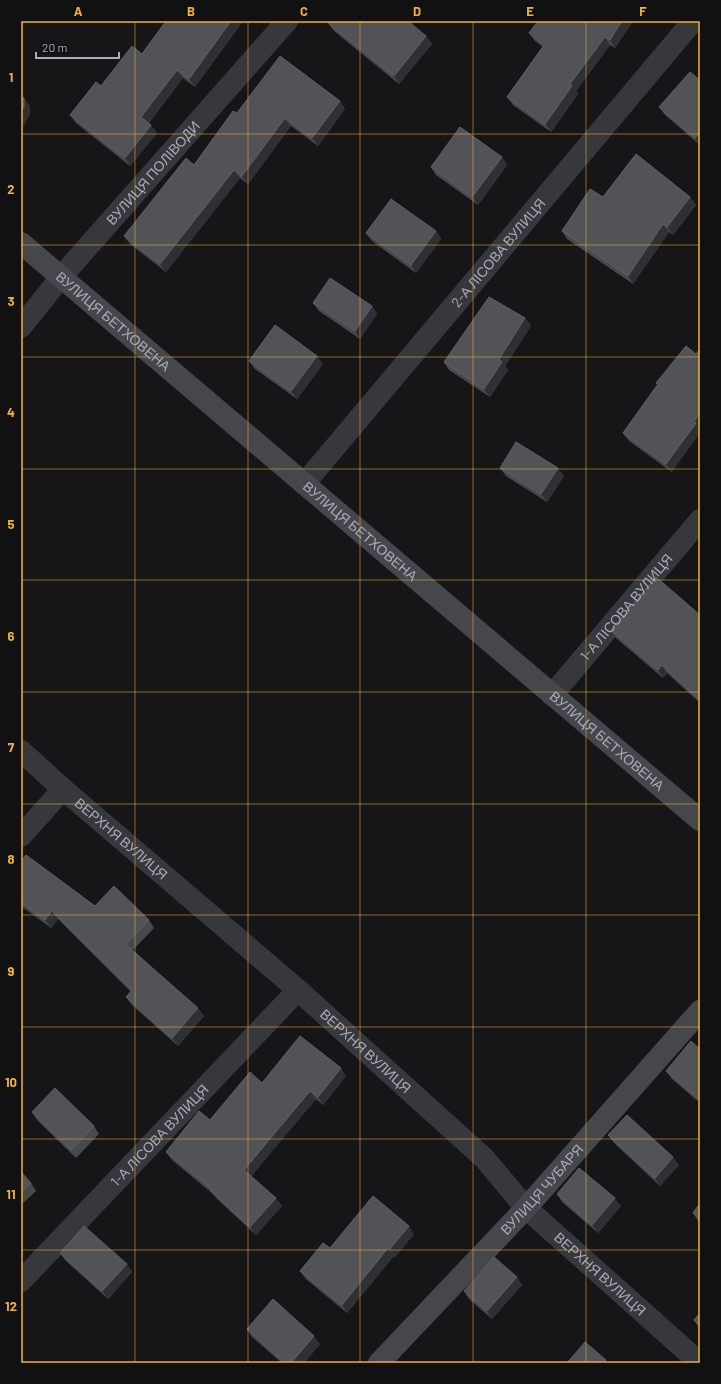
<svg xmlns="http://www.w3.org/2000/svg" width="721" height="1384" font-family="Barlow,sans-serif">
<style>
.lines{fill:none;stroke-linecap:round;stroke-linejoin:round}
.street{stroke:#37383d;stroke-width:22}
.secondary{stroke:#45474d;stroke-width:22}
.wall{fill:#47494d}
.shaded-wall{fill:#2f3033}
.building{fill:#525359;stroke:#5f6168}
.grid{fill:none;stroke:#f2b134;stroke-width:1;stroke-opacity:0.55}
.labels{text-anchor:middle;stroke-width:4;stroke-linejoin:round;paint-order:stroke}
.street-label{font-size:14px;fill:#a8adb8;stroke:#111113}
.neatline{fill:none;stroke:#f2b134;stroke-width:1.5}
.grid-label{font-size:13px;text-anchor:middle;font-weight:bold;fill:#f2b134}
</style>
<rect width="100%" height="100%" fill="#161618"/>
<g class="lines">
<!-- street -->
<g class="street">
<path id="s1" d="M21 327 61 277 287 21"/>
<path id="s2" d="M304 484 693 21"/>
<path id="s3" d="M552 695 700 520"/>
<path id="s4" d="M21 751 63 789 298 990 484 1158 526 1208 700 1363"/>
<path d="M21 836 63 789"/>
<path id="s5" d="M21 1281 298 990"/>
</g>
<!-- secondary -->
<g class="secondary">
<path id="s6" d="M21 243 700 820"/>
<path id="s7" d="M379 1363 526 1208 700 1011"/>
</g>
</g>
<!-- wall -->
<g class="wall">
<path d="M166 21H243L195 87 183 78 149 123 157 133 130 166 76 123 70 115 101 86 142 54Z"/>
<path d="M633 21 615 48 610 45 576 91 578 94 551 132 513 105 507 97 543 47 535 41 529 33Z"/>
<path d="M328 23 426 36 432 44 399 84 334 31Z"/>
<path d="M700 80V145L665 115 659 107Z"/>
<path d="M345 109 318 146 291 126 248 184 240 178 166 272 130 244 124 236 194 165 237 113Z"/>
<path d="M502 157 507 165 478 205 436 175 431 167Z"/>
<path d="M603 197H690L696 205 673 235 669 232 633 284 567 239 562 231Z"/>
<path d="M436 231 441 239 416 273 372 241 366 233Z"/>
<path d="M313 303 372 306 377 314 360 339 319 311Z"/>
<path d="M525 318 531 326 505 366 508 370 490 397 449 370 444 362Z"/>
<path d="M696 354 672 472 629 441 623 433 658 385 656 383Z"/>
<path d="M249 361 323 364 297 399 255 369Z"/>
<path d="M500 468 564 476 547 502 506 476Z"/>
<path d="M700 615V703L667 673 663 678 616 638 611 630Z"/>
<path d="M21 861 95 906 149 920 154 928 133 950 204 1016 178 1046 132 1005 126 997 131 992 58 919 51 928 21 906Z"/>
<path d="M700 1049V1103L672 1079 666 1071Z"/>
<path d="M346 1076 323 1105 316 1099 251 1176 282 1206 256 1235 217 1199 213 1194 172 1160 166 1152 210 1120 262 1083Z"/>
<path d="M32 1112 94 1126 99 1134 76 1158 37 1120Z"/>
<path d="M608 1135 679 1165 660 1186 614 1143Z"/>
<path d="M21 1172 31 1183 36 1191 21 1205Z"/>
<path d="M557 1194 621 1206 598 1233 562 1202Z"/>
<path d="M700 1203V1222L698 1221 693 1213Z"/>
<path d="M414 1234 395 1257 394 1256 347 1313 306 1279 300 1271 330 1248Z"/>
<path d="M60 1253 127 1264 132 1272 108 1299 66 1261Z"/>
<path d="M517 1277 522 1285 492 1319 469 1299 464 1291Z"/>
<path d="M700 1313V1329L694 1320Z"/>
<path d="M247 1329 320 1344 304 1363H282L252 1337Z"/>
</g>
<!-- shaded-wall -->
<g class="shaded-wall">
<path d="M231 21H243L195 87 189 79Z"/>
<path d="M622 21H633L615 48 610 40Z"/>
<path d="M426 36 432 44 399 84 394 76Z"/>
<path d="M605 37 610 45 576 91 578 94 551 132 545 124 570 84Z"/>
<path d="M177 70 183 78 147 125 141 117Z"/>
<path d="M24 98 30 106V115L21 130V112Z"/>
<path d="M340 101 345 109 318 146 312 138Z"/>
<path d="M285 118 291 126 248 184 242 176Z"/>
<path d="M151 125 157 133 130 166 125 158Z"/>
<path d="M700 132V145L695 138Z"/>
<path d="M502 157 507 165 478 205 472 197Z"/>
<path d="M234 170 240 178 166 272 160 264Z"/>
<path d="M690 197 696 205 673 235 667 227Z"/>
<path d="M663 224 669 232 633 284 628 276Z"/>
<path d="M436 231 441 239 416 273 411 265Z"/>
<path d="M372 306 377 314 360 339 355 331Z"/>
<path d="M525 318 531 326 505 366 508 370 490 397 484 389 499 359Z"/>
<path d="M317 356 323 364 297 399 291 391Z"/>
<path d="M700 414V433L672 472 666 464 694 421Z"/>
<path d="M558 468 564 476 547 502 541 494Z"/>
<path d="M662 665 667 673 663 678 658 670Z"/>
<path d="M52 911 58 919 51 928 45 920Z"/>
<path d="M198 1008 204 1016 178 1046 172 1038Z"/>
<path d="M341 1068 346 1076 323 1105 318 1097Z"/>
<path d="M310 1091 316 1099 250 1178 244 1170Z"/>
<path d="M673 1157 679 1165 660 1186 655 1178Z"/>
<path d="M276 1198 282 1206 256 1235 250 1227Z"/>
<path d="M615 1198 621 1206 598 1233 592 1225Z"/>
<path d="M409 1226 414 1234 395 1257 390 1249Z"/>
<path d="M388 1248 394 1256 347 1313 342 1305Z"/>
<path d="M127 1264 132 1272 108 1299 102 1291Z"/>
<path d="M517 1277 522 1285 492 1319 487 1311Z"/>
<path d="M314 1336 320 1344 304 1363H291Z"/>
</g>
<!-- building -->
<g class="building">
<path d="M166 21H231L189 79 177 70 141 117 151 125 125 158 70 115 96 82 101 86 132 46 142 54Z"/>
<path d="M330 21H408L426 36 394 76 328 23Z"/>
<path d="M538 21H622L610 40 605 37 570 84 572 86 545 124 507 97 544 45 529 33Z"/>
<path d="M280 56 340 101 312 138 285 118 242 176 234 170 160 264 124 236 186 158 194 165 233 111 237 113Z"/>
<path d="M690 72 700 80V132L695 138 659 107Z"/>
<path d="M21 96 24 98V107L21 112Z"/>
<path d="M460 127 502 157 472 197 431 167Z"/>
<path d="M636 154 690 197 667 227 663 224 628 276 562 231 590 189 603 197Z"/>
<path d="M391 199 436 231 411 265 366 233Z"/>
<path d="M330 278 372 306 355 331 313 303Z"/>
<path d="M489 297 525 318 499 359 502 362 484 389 444 362Z"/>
<path d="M275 325 317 356 291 391 249 361Z"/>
<path d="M686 346 696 354 700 349V414L694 421 696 423 666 464 623 433 658 384 656 383Z"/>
<path d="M516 442 558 468 541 494 500 468Z"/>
<path d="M656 577 700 615V700L662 665 658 670 611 630Z"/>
<path d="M26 855 95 906 114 886 149 920 125 944 198 1008 172 1038 126 997 132 990 52 911 45 920 21 902V861Z"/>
<path d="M300 1036 341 1068 318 1097 310 1091 244 1170 276 1198 250 1227 211 1191 213 1190 166 1152 199 1111 210 1120 250 1072 262 1083Z"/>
<path d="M691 1041 700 1049V1100L666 1071Z"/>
<path d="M55 1088 94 1126 71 1150 32 1112Z"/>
<path d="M627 1115 673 1157 655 1178 608 1135Z"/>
<path d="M579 1168 615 1198 592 1225 557 1194Z"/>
<path d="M21 1172 31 1183 21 1192Z"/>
<path d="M373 1196 409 1226 390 1249 388 1248 342 1305 300 1271 323 1243 330 1248Z"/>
<path d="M700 1203V1219L693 1213Z"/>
<path d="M84 1226 127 1264 102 1291 60 1253Z"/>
<path d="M494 1257 517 1277 487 1311 464 1291Z"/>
<path d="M273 1299 314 1336 291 1363H285L247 1329Z"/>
<path d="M700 1313V1326L694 1320Z"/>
<path d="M585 1342 606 1360 604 1363H567Z"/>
</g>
<!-- grid -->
<path class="grid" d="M135 21V1363M248 21V1363M360 21V1363M473 21V1363M586 21V1363M21 134H700M21 245H700M21 357H700M21 469H700M21 580H700M21 692H700M21 804H700M21 915H700M21 1027H700M21 1139H700M21 1250H700"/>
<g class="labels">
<!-- street labels -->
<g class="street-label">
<text dy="5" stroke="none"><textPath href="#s1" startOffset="203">ВУЛИЦЯ ПОЛІВОДИ</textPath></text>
<text dy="5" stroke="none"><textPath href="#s2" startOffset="302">2-А ЛІСОВА ВУЛИЦЯ</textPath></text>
<text dy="5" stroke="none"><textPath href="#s6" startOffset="121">ВУЛИЦЯ БЕТХОВЕНА</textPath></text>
<text dy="5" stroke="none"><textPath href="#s6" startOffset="445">ВУЛИЦЯ БЕТХОВЕНА</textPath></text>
<text dy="5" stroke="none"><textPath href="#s3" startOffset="115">1-А ЛІСОВА ВУЛИЦЯ</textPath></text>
<text dy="5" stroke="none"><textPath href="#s6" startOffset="769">ВУЛИЦЯ БЕТХОВЕНА</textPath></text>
<text dy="5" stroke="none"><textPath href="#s4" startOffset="133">ВЕРХНЯ ВУЛИЦЯ</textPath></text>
<text dy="5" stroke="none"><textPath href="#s4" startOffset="457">ВЕРХНЯ ВУЛИЦЯ</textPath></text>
<text dy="5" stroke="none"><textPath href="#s5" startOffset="201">1-А ЛІСОВА ВУЛИЦЯ</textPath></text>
<text dy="5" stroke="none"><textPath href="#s7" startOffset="238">ВУЛИЦЯ ЧУБАРЯ</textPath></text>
<text dy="5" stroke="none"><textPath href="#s4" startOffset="781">ВЕРХНЯ ВУЛИЦЯ</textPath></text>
</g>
</g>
<!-- border -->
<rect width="721" height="1384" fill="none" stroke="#111113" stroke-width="44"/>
<!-- scale -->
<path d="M36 52v6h83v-6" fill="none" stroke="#a8adb8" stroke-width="2"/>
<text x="42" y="52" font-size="12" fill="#a8adb8" stroke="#111113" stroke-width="3" paint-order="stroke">20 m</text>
<rect x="22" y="22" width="677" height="1340" class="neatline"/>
<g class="grid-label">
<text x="78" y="16">A</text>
<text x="191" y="16">B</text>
<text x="304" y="16">C</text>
<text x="417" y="16">D</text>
<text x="530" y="16">E</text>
<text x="643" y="16">F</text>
<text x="11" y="82">1</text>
<text x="11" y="194">2</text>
<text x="11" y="306">3</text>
<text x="11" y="417">4</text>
<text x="11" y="529">5</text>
<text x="11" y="641">6</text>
<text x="11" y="752">7</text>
<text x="11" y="864">8</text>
<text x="11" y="976">9</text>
<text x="11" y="1087">10</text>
<text x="11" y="1199">11</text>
<text x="11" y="1311">12</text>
</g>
</svg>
